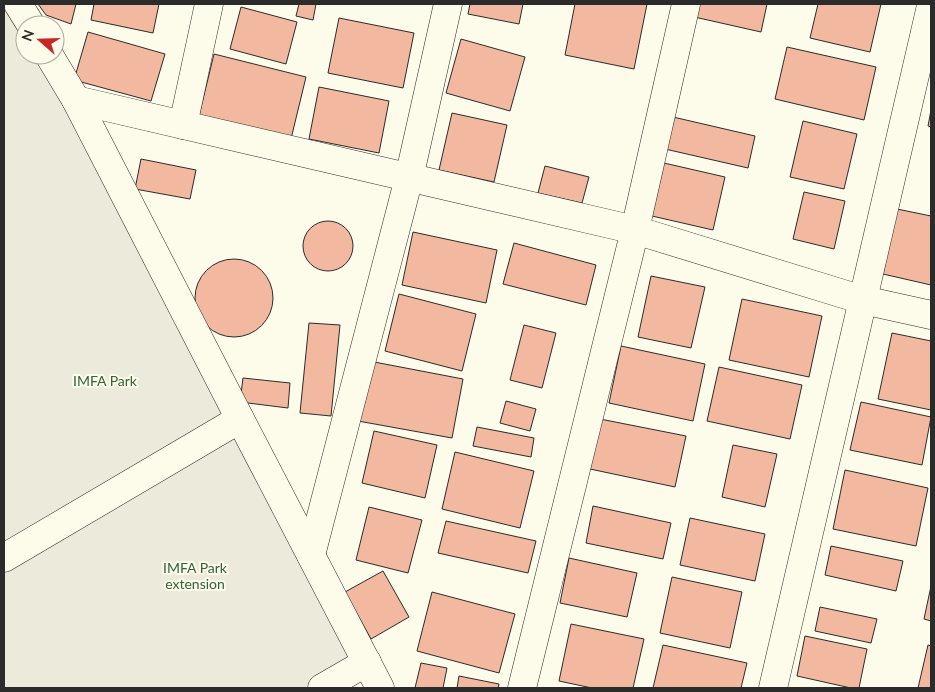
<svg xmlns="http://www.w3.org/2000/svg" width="935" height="692" font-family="Lato,sans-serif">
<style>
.green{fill:#ecebdb;stroke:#74746e}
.building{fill:#f2b8a0;stroke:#2b2b2b}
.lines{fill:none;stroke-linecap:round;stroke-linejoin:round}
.minor-casing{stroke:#2b2b2b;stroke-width:29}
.minor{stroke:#fdfbea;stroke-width:28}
.labels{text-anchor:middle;stroke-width:4;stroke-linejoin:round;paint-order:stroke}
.park-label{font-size:14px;fill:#34623c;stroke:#fdfbea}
</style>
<rect width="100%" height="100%" fill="#fdfbea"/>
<!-- green -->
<path class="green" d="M4 4H13L25 25V55H41L367 662 322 688H4Z"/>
<!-- building -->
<g class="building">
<path d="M38 4H76L71 24 46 15Z"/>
<path d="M94 4H159L153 33 91 20Z"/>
<path d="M299 4H316L313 20 296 16Z"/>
<path d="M470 4H523L519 24 468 14Z"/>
<path d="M575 4H647L634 69 565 55Z"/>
<path d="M693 4H767L761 32 690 16Z"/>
<path d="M818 4H881L870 52 810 38Z"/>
<path d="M241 7 297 22 286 64 230 49Z"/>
<path d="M339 18 414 33 403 88 328 73Z"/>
<path d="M88 32 165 54 151 101 74 80Z"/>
<path d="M461 39 525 57 510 111 446 93Z"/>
<path d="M787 47 876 67 864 120 775 99Z"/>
<path d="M214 54 306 77 290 143 198 120Z"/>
<path d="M319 87 389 101 379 153 309 139Z"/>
<path d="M931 110V127L928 126Z"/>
<path d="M452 113 507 125 494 182 439 170Z"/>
<path d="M673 117 755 136 748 168 665 149Z"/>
<path d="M803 121 857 134 844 189 790 177Z"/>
<path d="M141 159 196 170 190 199 135 189Z"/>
<path d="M664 163 725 177 713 230 652 216Z"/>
<path d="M545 166 589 177 582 203 538 193Z"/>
<path d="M804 192 845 201 834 249 793 239Z"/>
<path d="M897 209 931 216V285L883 274Z"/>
<circle cx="328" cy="246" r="25"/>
<path d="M413 232 497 250 486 303 402 285Z"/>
<path d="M514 243 596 265 586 305 503 284Z"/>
<circle cx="234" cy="298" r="39"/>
<path d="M651 276 705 287 691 348 638 337Z"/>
<path d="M399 294 476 314 462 371 385 351Z"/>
<path d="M742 299 822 316 809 377 729 360Z"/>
<path d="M309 323 340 325 331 416 300 413Z"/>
<path d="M524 325 556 333 542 388 510 380Z"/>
<path d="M892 333 931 341V410L878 399Z"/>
<path d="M621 346 705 364 693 421 609 403Z"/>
<path d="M369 361 463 379 452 438 358 421Z"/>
<path d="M719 367 802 385 790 439 707 421Z"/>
<path d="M243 378 290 383 288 408 240 402Z"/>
<path d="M506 401 536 409 530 431 500 423Z"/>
<path d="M861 402 931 417 922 465 850 450Z"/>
<path d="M600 419 686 436 675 487 590 469Z"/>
<path d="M477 427 534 438 531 457 473 446Z"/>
<path d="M374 431 437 445 425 498 362 483Z"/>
<path d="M733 445 777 454 765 507 722 497Z"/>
<path d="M455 452 534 471 520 528 442 509Z"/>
<path d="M845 470 928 488 916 546 833 529Z"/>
<path d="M593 506 671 523 663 559 586 543Z"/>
<path d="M369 507 422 520 408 573 356 560Z"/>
<path d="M690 518 765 534 755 581 680 565Z"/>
<path d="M446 521 536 541 528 573 438 553Z"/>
<path d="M831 546 903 561 896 591 825 575Z"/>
<path d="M569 558 637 573 627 617 560 603Z"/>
<path d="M383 571 409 617 371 639 345 592Z"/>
<path d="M672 577 742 592 730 648 660 633Z"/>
<path d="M931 586V621L924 619Z"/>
<path d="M432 592 515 614 499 673 417 651Z"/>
<path d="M820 607 877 619 871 643 815 631Z"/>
<path d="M571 624 644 639 633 688H592L559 681Z"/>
<path d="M805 636 867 649 859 688H851L797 676Z"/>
<path d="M663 645 747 663 741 688H653Z"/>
<path d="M928 645 931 646V688H918Z"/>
<path d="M421 663 447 668 443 688H415Z"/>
<path d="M459 676 499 684 498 688H457Z"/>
</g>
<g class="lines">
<defs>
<g id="minor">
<path d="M18 4 31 25"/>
<path d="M49 55 76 100 240 419 380 688"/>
<path d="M76 100 635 230 863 300 931 315"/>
<path d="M183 125 209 4"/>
<path d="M311 555 409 178 448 4"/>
<path d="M4 558 240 419"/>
<path d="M322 688 367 662"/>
<path d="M522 688 635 230 686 4"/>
<path d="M773 688 931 6"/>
</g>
</defs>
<!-- minor casing -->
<use href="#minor" class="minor-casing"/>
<!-- minor -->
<use href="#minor" class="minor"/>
</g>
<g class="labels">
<!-- park labels -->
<g class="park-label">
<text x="105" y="386">IMFA Park</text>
<text x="195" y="573">IMFA Park<tspan x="195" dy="16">extension</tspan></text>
</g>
</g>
<!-- border -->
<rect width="935" height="692" fill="none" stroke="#2b2b2b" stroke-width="10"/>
<!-- north arrow -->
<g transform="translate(40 40) rotate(290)"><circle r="24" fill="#fdfbea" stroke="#a9a89e"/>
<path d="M0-4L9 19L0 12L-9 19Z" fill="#c62828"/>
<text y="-8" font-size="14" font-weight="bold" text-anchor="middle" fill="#2b2b2b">N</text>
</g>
</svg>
